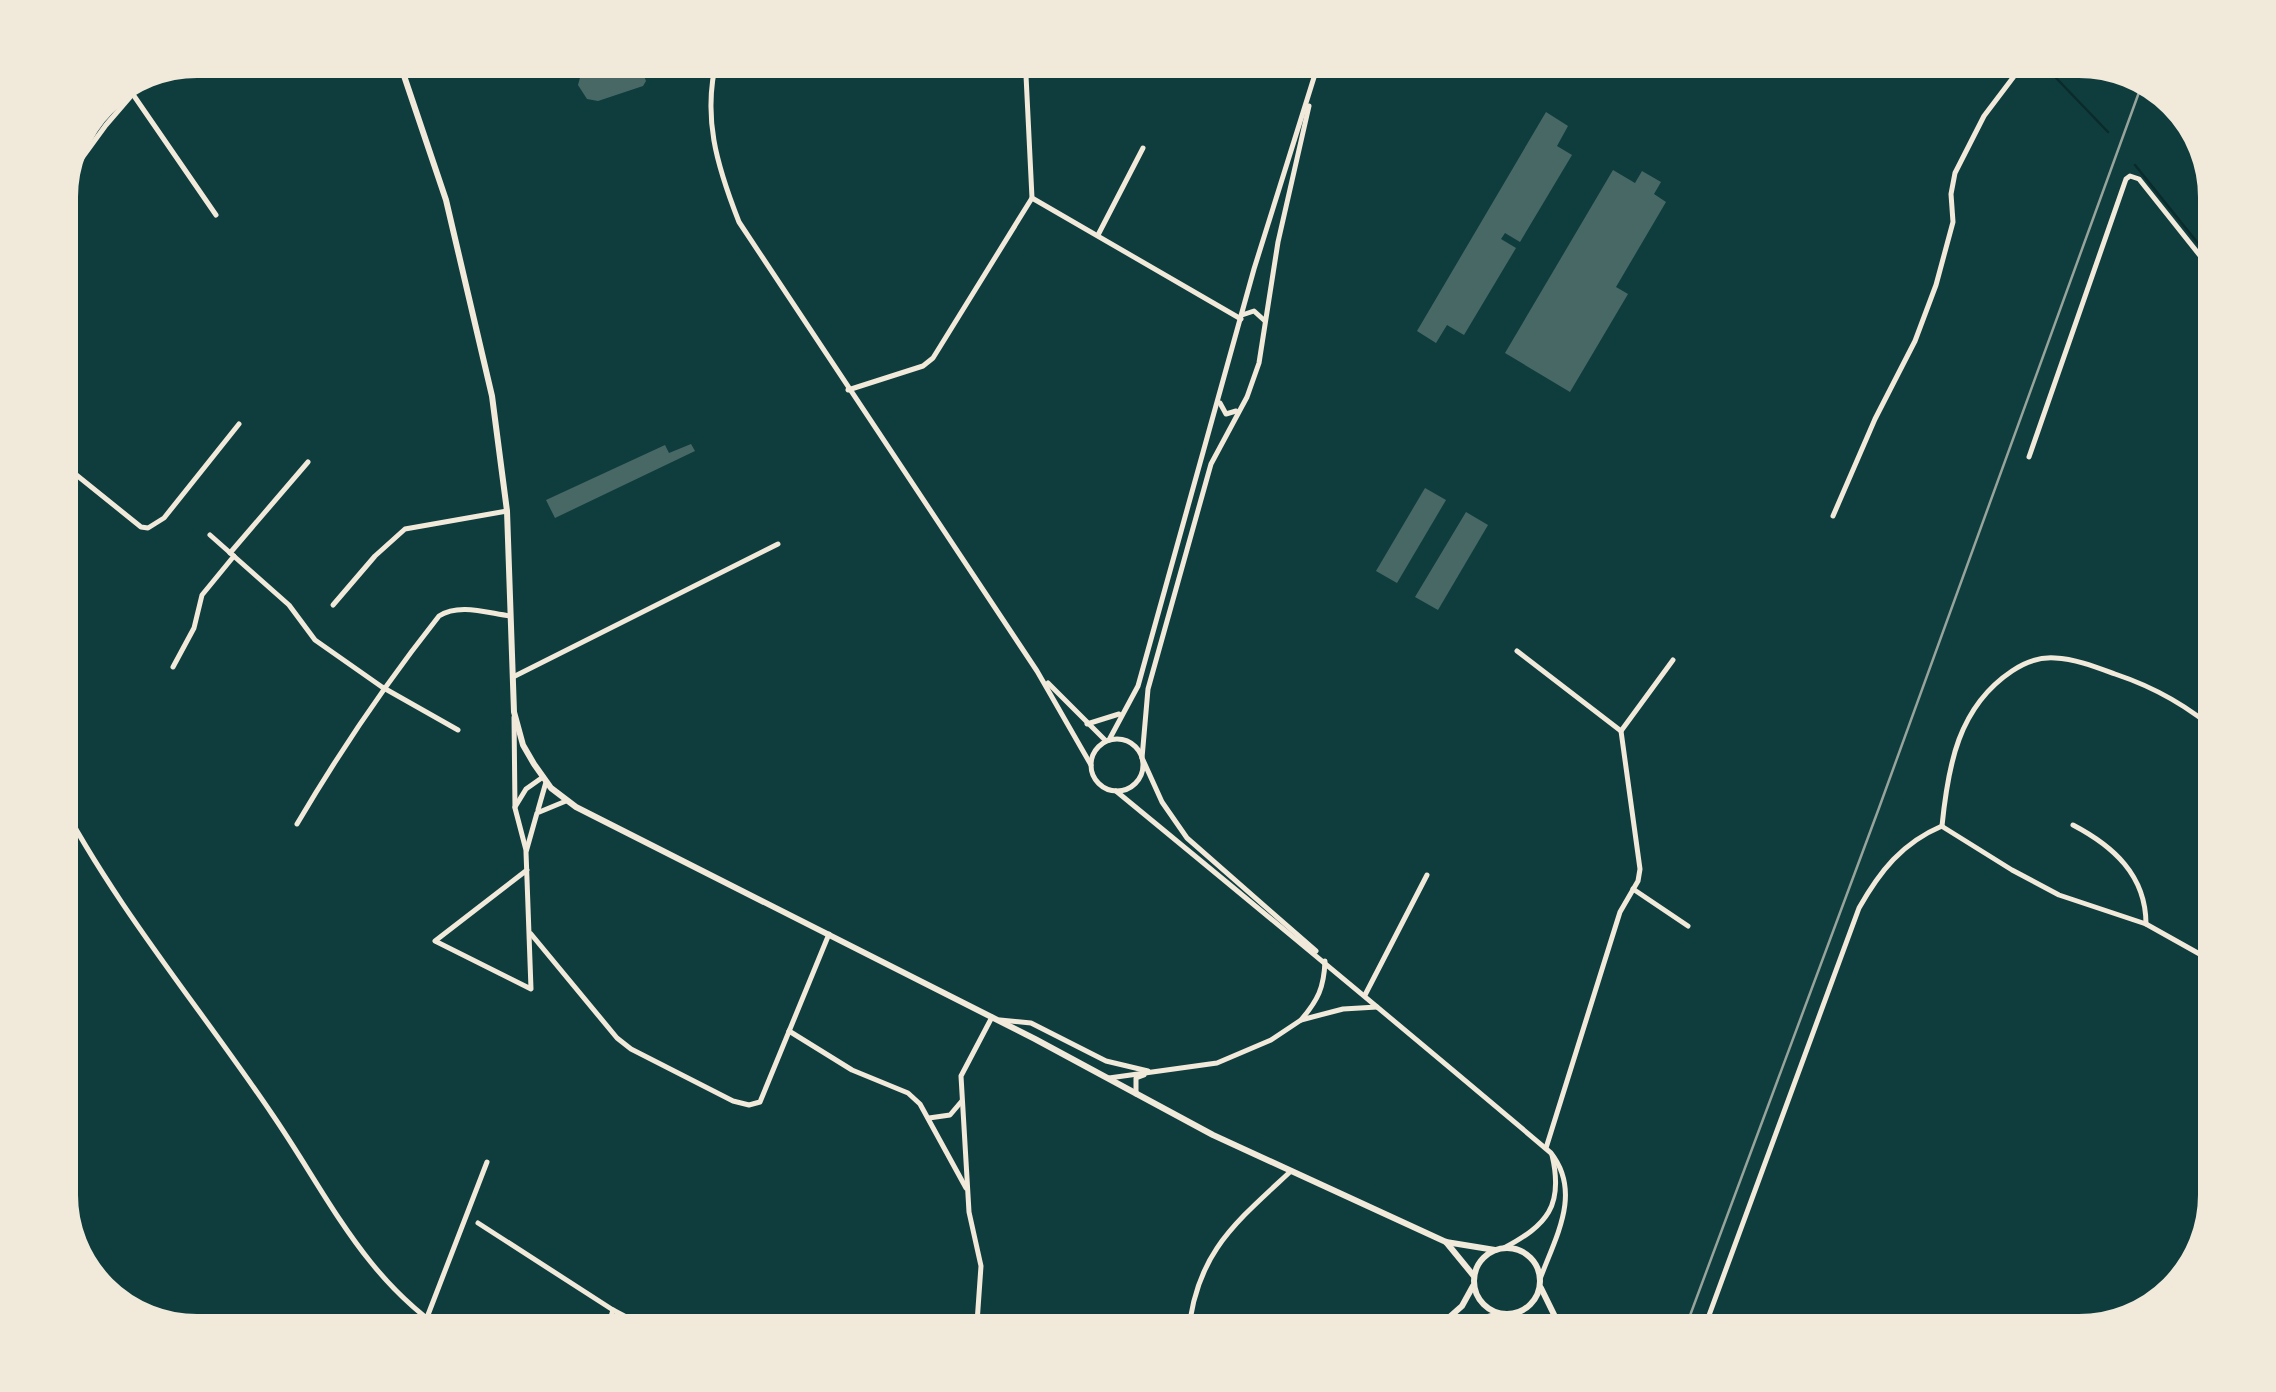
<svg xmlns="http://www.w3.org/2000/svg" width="2276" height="1392" font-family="Commissioner,sans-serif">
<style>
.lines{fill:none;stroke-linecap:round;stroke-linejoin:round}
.stream{stroke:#0a2a2b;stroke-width:2.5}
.building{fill:#486865}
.minor{stroke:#f1e9da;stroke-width:5}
.tertiary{stroke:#f1e9da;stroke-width:6}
.rail{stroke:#97a49c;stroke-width:2.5}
.rim{fill:none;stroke:#f1e9da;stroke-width:12}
</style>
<rect width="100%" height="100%" fill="#0f3d3e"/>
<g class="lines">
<!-- stream -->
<g class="stream">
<path d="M2034 55 2108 132"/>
<path d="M2135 165 2221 272"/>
</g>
</g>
<!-- building -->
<g class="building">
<path d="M609 55 640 66 646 81 643 86 598 101 587 99 578 85 581 74Z"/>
<path d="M1546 112 1568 126 1557 146 1572 155 1520 242 1505 233 1501 239 1516 248 1464 335 1447 325 1436 343 1417 331Z"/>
<path d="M1613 170 1635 183 1642 171 1661 182 1654 194 1666 202 1616 287 1628 294 1570 392 1505 353Z"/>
<path d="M691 444 695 451 555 518 546 500 665 445 669 453Z"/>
<path d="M1425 488 1446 500 1397 583 1376 571Z"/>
<path d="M1466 512 1488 525 1438 610 1415 597Z"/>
</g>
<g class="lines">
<!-- minor -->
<g class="minor">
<path d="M718 55C701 115 717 166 739 222L1037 671 1091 765"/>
<path d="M1025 55 1032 198 1241 319"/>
<path d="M122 86 132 93 216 215"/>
<path d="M55 195 106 125 149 75"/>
<path d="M1098 235 1143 148"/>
<path d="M1242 315 1254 311 1265 321"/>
<path d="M848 390 923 366 933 358 1032 198"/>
<path d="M1220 403 1226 414 1236 411"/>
<path d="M2029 457 2126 179 2130 176 2139 179 2221 282"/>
<path d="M55 469H69L141 527 148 528 164 518 239 424"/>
<path d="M1833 516 1875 419 1915 341 1936 285 1953 222 1951 194 1955 173 1984 116 2015 75 2018 68 2013 55"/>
<path d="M210 535 289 605 315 640 382 687 458 730"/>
<path d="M230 553 308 462"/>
<path d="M333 605 375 556 405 529 507 511"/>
<path d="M1517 651 1621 731"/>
<path d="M173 667 194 628 202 595 234 556"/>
<path d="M513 677 778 544"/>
<path d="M1048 683 1106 741"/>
<path d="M514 717 515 808 526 850"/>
<path d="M1087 724 1119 714"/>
<circle cx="1117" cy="765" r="26"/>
<path d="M1109 740 1138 686 1254 269 1321 55"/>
<path d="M1142 758 1148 689 1211 464 1247 397 1259 363 1278 242 1309 106"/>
<path d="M1143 760 1162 802 1187 838 1316 951"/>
<path d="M55 791C115 907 199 1006 272 1114 329 1197 364 1280 453 1337"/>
<path d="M1116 791C1262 911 1407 1031 1551 1153 1582 1193 1556 1236 1540 1279"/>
<path d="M515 807 526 789 543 777"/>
<path d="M538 810 546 782"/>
<path d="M297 824C340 751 386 683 439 616 459 603 487 613 510 616"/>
<path d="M2073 825C2113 846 2146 875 2146 924"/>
<path d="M1942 826C1948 766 1958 707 2012 671 2025 662 2040 657 2055 658 2076 659 2096 667 2115 674 2154 687 2190 707 2221 735"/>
<path d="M1943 827 2012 870 2059 895 2146 924 2221 966"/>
<path d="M527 870 435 941 531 989 526 852 537 813 566 801"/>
<path d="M1633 889 1688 926"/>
<path d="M531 934 617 1038 631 1049 733 1101 749 1105 760 1102 829 934"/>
<path d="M1365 995 1427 875"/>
<path d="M1000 1020 1031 1023 1106 1061 1148 1071"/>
<path d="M1301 1020C1318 1000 1324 988 1325 961"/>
<path d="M789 1031 852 1070 908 1093 920 1104 966 1188"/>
<path d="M1109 1078 1217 1063 1271 1040 1301 1020 1343 1009 1377 1007"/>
<path d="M1136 1094V1078L1144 1075"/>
<path d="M929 1118 950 1115 961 1102"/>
<path d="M1546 1148 1620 912 1638 881 1640 869 1621 731 1673 660"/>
<path d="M478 1223 613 1310 664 1337"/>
<path d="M1504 1248C1547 1225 1564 1206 1552 1155"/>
<path d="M426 1320 487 1162"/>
<path d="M605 1337 613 1310"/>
<path d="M976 1337 981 1266 969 1212 961 1076 992 1017"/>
<path d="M1188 1337C1195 1254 1234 1224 1291 1171"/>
<path d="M1701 1337 1859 908C1880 871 1902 843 1942 826"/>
</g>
<!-- tertiary -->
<g class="tertiary">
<path d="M397 55 446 200 492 396 507 511 514 712 523 745 534 764 551 788 576 807 1035 1039 1213 1135 1446 1242 1495 1250"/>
<path d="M1446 1242 1473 1275"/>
<circle cx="1507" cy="1281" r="33"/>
<path d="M1541 1288 1565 1337"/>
<path d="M1505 1315 1538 1337"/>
<path d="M1427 1337 1462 1306 1473 1286"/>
<path d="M1445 1337 1470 1322 1499 1314"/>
</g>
<!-- rail -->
<path class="rail" d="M1682 1337 1879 808 2146 73"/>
</g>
<!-- crop -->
<path d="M0 0H2276V1392H0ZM197 72H2079A125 125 0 0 1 2204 197V1195A125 125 0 0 1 2079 1320H197A125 125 0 0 1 72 1195V197A125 125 0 0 1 197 72Z" fill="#f1e9da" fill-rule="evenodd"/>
<path class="rim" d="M197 72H2079A125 125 0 0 1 2204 197V1195A125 125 0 0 1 2079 1320H197A125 125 0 0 1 72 1195V197A125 125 0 0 1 197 72Z"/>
</svg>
